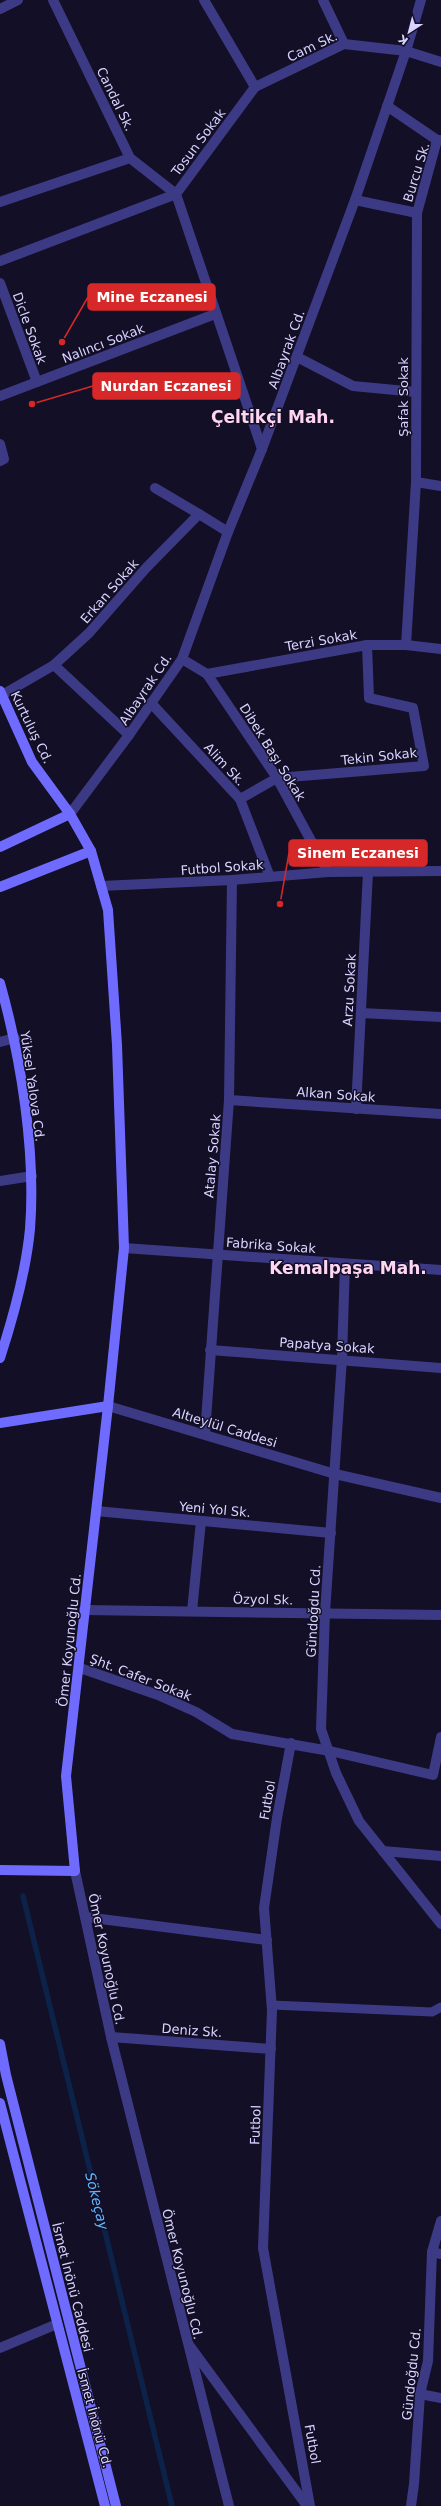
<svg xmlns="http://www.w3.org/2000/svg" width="441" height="2506" font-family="'DejaVu Sans',sans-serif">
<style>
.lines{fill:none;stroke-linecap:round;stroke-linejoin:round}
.stream{stroke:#0c2248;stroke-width:5.5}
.service{stroke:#3d3a85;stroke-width:9}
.minor{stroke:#3d3a85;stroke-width:10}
.tertiary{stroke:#3d3a85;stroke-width:10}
.secondary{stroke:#6f6bff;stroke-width:10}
.labels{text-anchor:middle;stroke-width:3;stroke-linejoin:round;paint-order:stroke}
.street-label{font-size:13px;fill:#d9d4ff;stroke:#130f26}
.water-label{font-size:14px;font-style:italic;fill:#62b6ff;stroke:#130f26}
.district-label{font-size:17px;font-weight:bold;fill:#ffd6f0;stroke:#130f26}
.leader{fill:none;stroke:#d62828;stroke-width:1.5}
.callout-dot{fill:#d62828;stroke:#130f26;stroke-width:1.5}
.callout{fill:#d62828;stroke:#d62828;stroke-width:1.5}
.callout-label{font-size:14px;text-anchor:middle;font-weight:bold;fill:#fff}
</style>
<rect width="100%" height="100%" fill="#130f26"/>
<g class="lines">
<!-- stream -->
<path class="stream" d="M23 1896 172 2506"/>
<!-- service -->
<path class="service" d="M272 2005 432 2012 441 2007"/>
<!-- minor -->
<g class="minor">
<path d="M53 0 130 158 176 194"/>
<path d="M204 0 255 87 176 194 262 449"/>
<path d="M323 0 344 44"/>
<path d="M0 9 18 0"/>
<path d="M255 87 344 44 406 51"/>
<path d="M387 106 437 140"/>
<path d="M355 200 417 213 416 482 406 645"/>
<path d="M0 202 130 158"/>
<path d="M417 213 437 140H441"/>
<path d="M0 261 176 194"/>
<path d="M0 283 37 382"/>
<path d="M297 357 353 386 416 392"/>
<path d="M0 396 215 314"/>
<path d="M0 444 4 459 0 461"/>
<path d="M416 482 441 486"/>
<path d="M155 488 199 514"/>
<path d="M182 659 207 674 277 778 328 872"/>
<path d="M54 665 129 735"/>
<path d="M207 674 367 645H406L441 649"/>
<path d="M2 695 54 665 89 633 146 568 199 514 228 532"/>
<path d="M151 703 240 799 270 877"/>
<path d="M240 799 277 778 424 766 413 708 369 698 367 645"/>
<path d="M101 886 232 880 328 872 441 871"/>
<path d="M361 1013 441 1017"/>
<path d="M0 1042 15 1038"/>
<path d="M229 1100 441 1114"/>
<path d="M356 1109 368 872"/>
<path d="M0 1181 32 1176"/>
<path d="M124 1248 441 1270"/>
<path d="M210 1350 441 1368"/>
<path d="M205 1434 229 1100 232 880"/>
<path d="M96 1511 331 1533"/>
<path d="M84 1610 441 1615"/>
<path d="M192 1611 201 1521"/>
<path d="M80 1668 158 1695 196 1712 232 1734 330 1751 433 1775 441 1737"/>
<path d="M291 1743 277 1818 264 1908 272 2010 263 2248 310 2506"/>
<path d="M383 1851 441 1856"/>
<path d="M85 1917 267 1940"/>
<path d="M111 2037 271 2049"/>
<path d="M432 2252 441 2254"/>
<path d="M189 2345 307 2506"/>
<path d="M0 2348 57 2324"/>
<path d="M420 2394 441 2398"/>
</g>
<!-- tertiary -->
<g class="tertiary">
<path d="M406 51 441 62"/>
<path d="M70 814 129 735 182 659 228 532 262 449 355 200 406 51 421 0"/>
<path d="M345 1264 342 1358 325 1613 321 1729 336 1773 359 1821 441 1924"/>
<path d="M108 1406 335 1474 441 1498"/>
<path d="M75 1871 111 2037 229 2506"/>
<path d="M411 2506 414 2484 420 2394 428 2361 432 2252 441 2221"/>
</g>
<!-- secondary -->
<g class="secondary">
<path d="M0 691 32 762 70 814 91 851 108 910 117 1045 124 1248 108 1406 66 1776 75 1871 0 1870"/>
<path d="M0 847 70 814"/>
<path d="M0 887 91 851"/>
<path d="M0 983C21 1058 36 1151 30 1229 26 1271 13 1318 0 1358"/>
<path d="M0 1423 108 1406"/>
<path d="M0 2044 6 2075 116 2506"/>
<path d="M0 2103 105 2506"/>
</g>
</g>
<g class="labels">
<!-- street labels -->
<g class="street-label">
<text transform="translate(312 46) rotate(-25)" y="5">Cam Sk.</text>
<text transform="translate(116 99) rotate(64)" y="5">Candal Sk.</text>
<text transform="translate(198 142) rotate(-53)" y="5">Tosun Sokak</text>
<text transform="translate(416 172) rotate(-73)" y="5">Burcu Sk.</text>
<text transform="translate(30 328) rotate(70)" y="5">Dicle Sokak</text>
<text transform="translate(103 343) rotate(-21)" y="5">Nalıncı Sokak</text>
<text transform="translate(286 349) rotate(-70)" y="5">Albayrak Cd.</text>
<text transform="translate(403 397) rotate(-90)" y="5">Şafak Sokak</text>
<text transform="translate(109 591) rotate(-49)" y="5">Erkan Sokak</text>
<text transform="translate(321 640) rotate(-10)" y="5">Terzi Sokak</text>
<text transform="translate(145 689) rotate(-56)" y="5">Albayrak Cd.</text>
<text transform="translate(32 727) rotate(64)" y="5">Kurtuluş Cd.</text>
<text transform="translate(273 752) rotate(58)" y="5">Dibek Başı Sokak</text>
<text transform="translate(379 756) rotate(-6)" y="5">Tekin Sokak</text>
<text transform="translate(225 764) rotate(47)" y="5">Alim Sk.</text>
<text transform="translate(222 867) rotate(-4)" y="5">Futbol Sokak</text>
<text transform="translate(349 990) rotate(-87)" y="5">Arzu Sokak</text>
<text transform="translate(33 1086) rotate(82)" y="5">Yüksel Yalova Cd.</text>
<text transform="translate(336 1094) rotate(4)" y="5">Alkan Sokak</text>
<text transform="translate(212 1156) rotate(-85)" y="5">Atalay Sokak</text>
<text transform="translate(271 1245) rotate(4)" y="5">Fabrika Sokak</text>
<text transform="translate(327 1345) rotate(4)" y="5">Papatya Sokak</text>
<text transform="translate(225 1427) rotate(17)" y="5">Altıeylül Caddesi</text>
<text transform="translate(215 1509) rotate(5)" y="5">Yeni Yol Sk.</text>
<text transform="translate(263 1599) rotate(1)" y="5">Özyol Sk.</text>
<text transform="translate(313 1611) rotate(-87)" y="5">Gündoğdu Cd.</text>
<text transform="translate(69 1640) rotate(-84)" y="5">Ömer Koyunoğlu Cd.</text>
<text transform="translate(141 1677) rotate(21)" y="5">Şht. Cafer Sokak</text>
<text transform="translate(267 1800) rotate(-80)" y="5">Futbol</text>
<text transform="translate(107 1959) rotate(78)" y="5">Ömer Koyunoğlu Cd.</text>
<text transform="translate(192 2030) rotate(4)" y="5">Deniz Sk.</text>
<text transform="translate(255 2125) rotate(-88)" y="5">Futbol</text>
<text transform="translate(183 2274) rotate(76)" y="5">Ömer Koyunoğlu Cd.</text>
<text transform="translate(73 2287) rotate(76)" y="5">İsmet İnönü Caddesi</text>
<text transform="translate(411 2374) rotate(-84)" y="5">Gündoğdu Cd.</text>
<text transform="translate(95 2418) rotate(75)" y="5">İsmet İnönü Cd.</text>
<text transform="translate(313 2444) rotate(80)" y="5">Futbol</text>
</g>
<!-- water labels -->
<g class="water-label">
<text transform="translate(97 2201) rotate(76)" y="5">Sökeçay</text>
</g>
<!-- district labels -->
<g class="district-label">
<text x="273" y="423">Çeltikçi Mah.</text>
<text x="348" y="1274">Kemalpaşa Mah.</text>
</g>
</g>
<!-- callouts -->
<path class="leader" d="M62 342L88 297M32 404L93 386M280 904L289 853"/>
<g class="callout-dot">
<circle cx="62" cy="342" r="4"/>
<circle cx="32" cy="404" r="4"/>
<circle cx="280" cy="904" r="4"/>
</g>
<g class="callout">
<rect x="88" y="284" width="127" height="26" rx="4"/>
<rect x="93" y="373" width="147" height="26" rx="4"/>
<rect x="289" y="840" width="138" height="26" rx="4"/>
</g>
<g class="callout-label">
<text x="152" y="302">Mine Eczanesi</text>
<text x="166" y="391">Nurdan Eczanesi</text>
<text x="358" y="858">Sinem Eczanesi</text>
</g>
<!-- north arrow -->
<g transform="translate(409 32) rotate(216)" stroke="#130f26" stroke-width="3" paint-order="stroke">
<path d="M0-3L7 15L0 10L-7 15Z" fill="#d9d4ff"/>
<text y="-6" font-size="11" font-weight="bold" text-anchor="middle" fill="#d9d4ff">K</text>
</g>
</svg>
